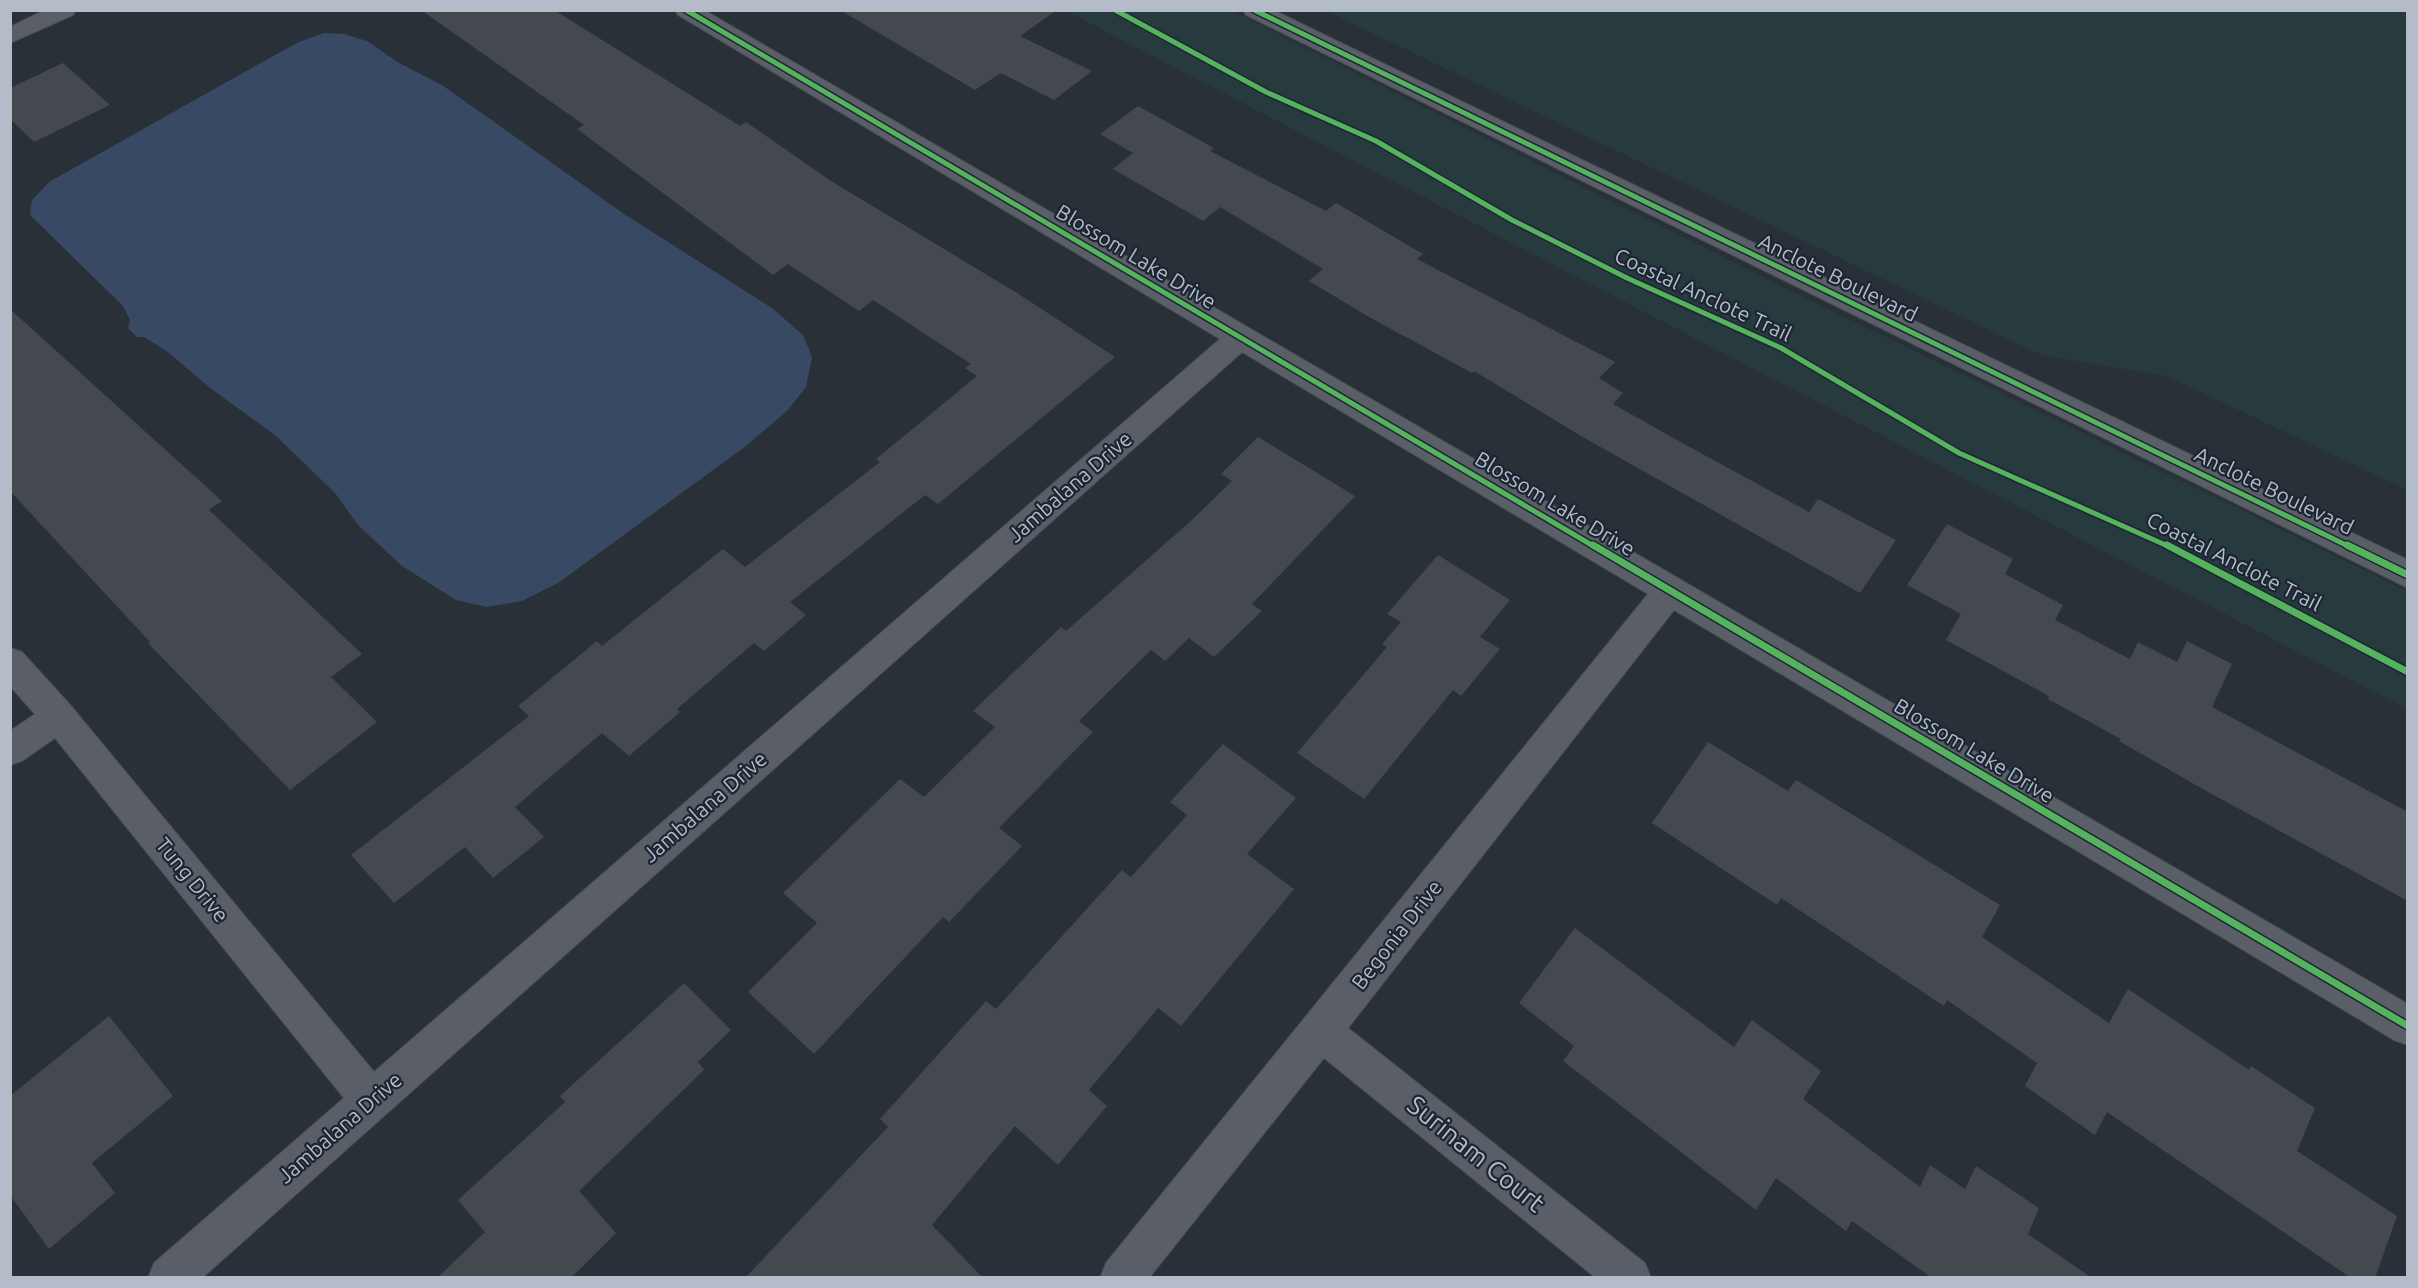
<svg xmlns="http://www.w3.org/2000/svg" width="2418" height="1288" font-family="Ubuntu,sans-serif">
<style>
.green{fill:#273a3e}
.water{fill:#384963}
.building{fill:#444950}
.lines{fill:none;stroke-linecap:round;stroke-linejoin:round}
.minor-casing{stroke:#484c53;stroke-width:2}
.minor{fill:#5a5e66;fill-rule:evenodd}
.cycleway-far1-casing{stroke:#1d2633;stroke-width:8}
.cycleway-casing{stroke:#1d2633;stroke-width:10}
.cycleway-far1{stroke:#56b35d;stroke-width:5}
.cycleway{stroke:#56b35d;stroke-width:7}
.labels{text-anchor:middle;stroke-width:4.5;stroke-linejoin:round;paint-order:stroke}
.street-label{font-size:21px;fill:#b4bcc9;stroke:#1d2633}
.near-street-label{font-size:26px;fill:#b4bcc9;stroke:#1d2633}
</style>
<rect width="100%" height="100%" fill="#2a3038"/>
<!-- green -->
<g class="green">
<path d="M1066 11H1232L1783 287 2407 591V709Z"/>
<path d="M1326 11H2407V490L2167 376 2041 355Z"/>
</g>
<!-- water -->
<path class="water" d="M324 33 344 34 367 41 399 63 442 85 624 214 772 308 803 335 812 357 806 387 788 410 746 446 558 583 522 601 487 607 456 600 402 566 358 525 335 493 275 435 210 388 168 352 144 337H137L128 328 130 320 123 306 30 215 32 200 49 182 266 60 299 42Z"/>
<!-- building -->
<g class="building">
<path d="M421 10H554L740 126 746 122 831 181 1017 293 1115 357 938 504 925 495 790 602 806 615 764 651 754 643 677 709 680 712 629 756 602 733 515 807 544 837 493 878 465 847 394 903 351 855 529 716 518 706 597 641 602 646 723 549 745 567 880 462 876 459 977 376 965 368 971 364 873 300 859 311 788 264 773 275 577 129 584 125Z"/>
<path d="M840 10H1057L1020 36 1092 71 1054 100 1001 73 975 90Z"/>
<path d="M63 63 110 105 34 142 10 119V88Z"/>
<path d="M1138 106 1214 148 1210 151 1326 211 1336 203 1423 254 1417 259 1615 362 1599 378 1623 393 1613 404 1686 445 1809 512 1818 499 1896 540 1860 593 1581 436 1474 371 1472 373 1369 317 1309 281 1323 269 1220 207 1203 221 1113 169 1133 153 1100 134Z"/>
<path d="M10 309 222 501 209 510 362 654 331 677 377 722 290 790 148 643 150 642 10 491Z"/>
<path d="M1258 437 1355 496 1252 604 1262 611 1214 657 1189 638 1165 661 1151 650 1079 721 1093 732 999 828 1022 846 949 922 943 917 814 1054 748 992 817 923 783 893 900 779 924 797 995 727 973 711 1061 627 1066 631 1192 520 1232 481 1221 474Z"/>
<path d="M1947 524 2013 559 2005 574 2063 605 2055 620 2130 659 2138 642 2177 662 2187 641 2232 664 2212 707 2408 812V901L2208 792 2119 741 2121 739 2048 699 2049 696 1946 640 1961 614 1907 585Z"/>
<path d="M1438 555 1510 600 1480 637 1500 649 1461 696 1453 690 1364 799 1297 753 1387 647 1382 644 1401 622 1387 614Z"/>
<path d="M1708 742 1788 791 1796 780 2000 905 1982 937 2109 1023 2128 989 2249 1070 2251 1066 2315 1108 2297 1151 2397 1216 2375 1278H2351L2107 1112 2095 1135 2025 1086 2037 1063 1947 1000 1944 1006 1781 898 1777 905 1652 823Z"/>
<path d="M1223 744 1296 798 1247 854 1294 889 1181 1026 1158 1008 1089 1090 1107 1106 1058 1165 1015 1126 932 1225 983 1278H745L888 1127 880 1119 986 1001 996 1009 1122 870 1131 877 1187 815 1170 802Z"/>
<path d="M1575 928 1734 1047 1752 1020 1821 1071 1803 1099 1920 1187 1930 1165 1965 1189 1976 1166 2039 1208 2028 1234 2092 1278H1932L1852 1221 1846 1231 1776 1178 1756 1210 1563 1061 1574 1046 1519 1003Z"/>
<path d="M684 983 731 1030 698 1062 704 1070 579 1191 616 1233 571 1278H437L485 1232 458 1200 565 1102 560 1096Z"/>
<path d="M109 1016 173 1096 92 1163 115 1193 49 1249 10 1195V1096Z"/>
</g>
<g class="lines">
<defs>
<g id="minor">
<path d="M45 10H76L73 15 10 43V27Z"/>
<path d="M675 10H704L2408 1004V1045L2394 1040 1674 610 1348 1028 1645 1263 1651 1278H1596L1324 1058 1149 1278H1100L1106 1263 1648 594 1242 352 202 1278H148L154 1263 344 1098 55 738 22 761 10 765V731L35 714 10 686V648L22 652 71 706 374 1072 1220 339 678 15Z"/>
<path d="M1243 10H1273L2408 560V588L1246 15Z"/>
</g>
</defs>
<!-- minor casing -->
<use href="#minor" class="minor-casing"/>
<!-- minor -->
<use href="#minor" class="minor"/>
<defs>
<g id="cycleway-far1">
<path d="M686 10 1595 547"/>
<path d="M1115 10 1266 92 1376 141 1512 220 1627 278 1781 348 1959 453 2170 547"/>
<path d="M1254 10 2350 547"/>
</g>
<g id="cycleway">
<path d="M1593 545 2408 1026"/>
<path d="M2167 545 2408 672"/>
<path d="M2347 545 2408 575"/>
</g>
</defs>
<!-- cycleway-far1 casing -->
<use href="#cycleway-far1" class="cycleway-far1-casing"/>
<!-- cycleway casing -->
<use href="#cycleway" class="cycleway-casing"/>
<!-- cycleway-far1 -->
<use href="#cycleway-far1" class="cycleway-far1"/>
<!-- cycleway -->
<use href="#cycleway" class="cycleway"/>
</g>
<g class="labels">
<!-- street labels -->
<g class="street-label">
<text transform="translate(1136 257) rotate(31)" y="7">Blossom Lake Drive</text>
<text transform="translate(1838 278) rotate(26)" y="7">Anclote Boulevard</text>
<text transform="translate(1703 295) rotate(25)" y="7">Coastal Anclote Trail</text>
<text transform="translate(1070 487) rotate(-41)" y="7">Jambalana Drive</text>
<text transform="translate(2274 491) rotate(26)" y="7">Anclote Boulevard</text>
<text transform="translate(1555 504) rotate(31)" y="7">Blossom Lake Drive</text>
<text transform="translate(2234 562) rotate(27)" y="7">Coastal Anclote Trail</text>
<text transform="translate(1974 751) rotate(31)" y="7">Blossom Lake Drive</text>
<text transform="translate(705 807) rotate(-41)" y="7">Jambalana Drive</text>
<text transform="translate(192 880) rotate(51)" y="7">Tung Drive</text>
<text transform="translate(1397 935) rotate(-52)" y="7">Begonia Drive</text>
<text transform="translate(340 1128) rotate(-41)" y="7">Jambalana Drive</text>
</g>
<!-- near-street labels -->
<g class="near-street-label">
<text transform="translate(1476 1154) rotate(39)" y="9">Surinam Court</text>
</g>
</g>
<!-- border -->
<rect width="2418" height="1288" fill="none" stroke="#b4bcc9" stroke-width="24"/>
</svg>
